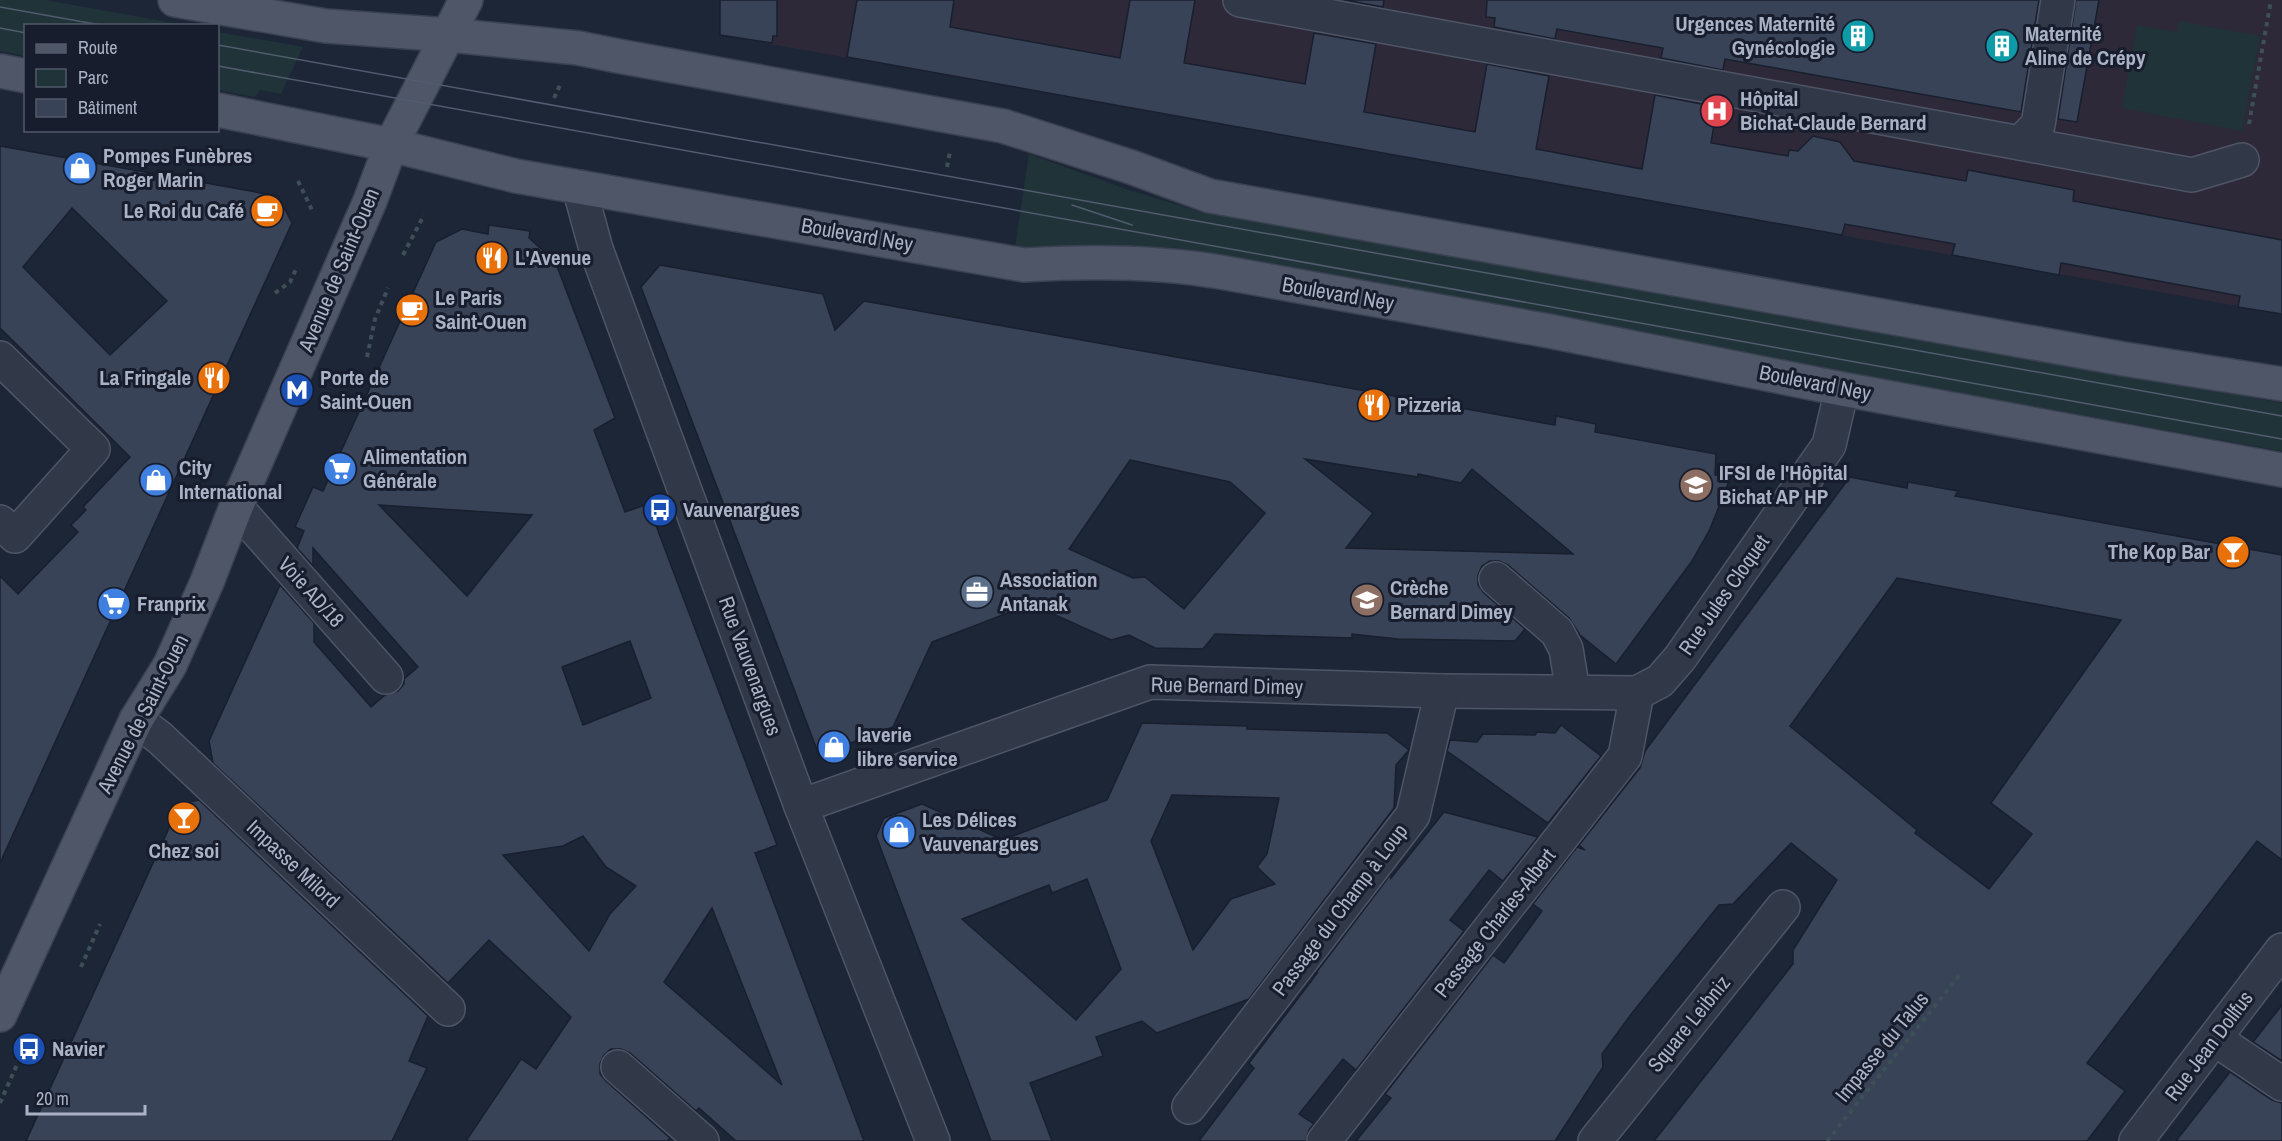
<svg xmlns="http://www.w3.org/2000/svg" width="2282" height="1141" font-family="'Archivo Narrow',sans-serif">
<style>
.medical{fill:#2d2938}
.green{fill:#1f3338}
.building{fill:#394358;stroke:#181f2e;stroke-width:1.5;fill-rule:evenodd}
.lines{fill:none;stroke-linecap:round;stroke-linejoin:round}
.minor-casing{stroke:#4e5566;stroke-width:36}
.major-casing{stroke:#3a4151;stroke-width:36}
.path{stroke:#3c5056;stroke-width:4;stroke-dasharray:4.5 4.5;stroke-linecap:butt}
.minor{stroke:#313848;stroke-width:33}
.major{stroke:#4e5668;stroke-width:33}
.tram{stroke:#525b6f;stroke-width:1.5}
.labels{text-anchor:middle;stroke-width:6;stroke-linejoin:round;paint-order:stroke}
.poi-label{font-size:21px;font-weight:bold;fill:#aab2c5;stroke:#171d2c;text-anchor:start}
.street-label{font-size:21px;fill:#aab2c5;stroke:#171d2c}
</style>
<rect width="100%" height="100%" fill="#1d2637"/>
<!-- medical -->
<path class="medical" d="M720 0H2282V314L720 35Z"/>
<!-- green -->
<g class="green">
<path d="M0 0H46L184 25 26 26 25 56 0 51Z"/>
<path d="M2179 21 2260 36 2242 131 2122 108 2137 25 2177 32Z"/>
<path d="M218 32 303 47 281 94 260 90 255 97 218 90Z"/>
<path d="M1029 154 1129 190 1204 213 1292 226 2282 403V451L1187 254 1027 249 1015 247Z"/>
</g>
<!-- building -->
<g class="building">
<path d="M720 0H777V36H773L772 43 720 35Z"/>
<path d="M857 0H954L950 27 1120 58 1130 0H1195L1184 63 1305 84 1314 33 1376 44 1364 112 1475 132 1487 64 1549 76 1536 149 1642 169 1655 95 1717 107 1711 143 1788 156 1789 150 1798 151 1813 136 1840 142 1854 161 1966 181 1968 170 1989 174 2074 190 2073 201 2282 240V314L2238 307 2240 296 2061 263 2059 275 1952 255 1955 244 1845 224 1842 235 847 57Z"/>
<path d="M1344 0H1384L1383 7Z"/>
<path d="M1487 0H2039L2021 112 1725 59 1723 70 1661 58 1663 48 1557 29 1555 39 1494 27 1495 18 1486 17Z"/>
<path d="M2076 0H2099L2077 122 2058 119Z"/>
<path d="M0 146 278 196 292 223 0 863V576L18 594 78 532 71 525 86 510 83 507 130 457 0 328ZM72 208 167 301 110 355 23 267Z"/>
<path d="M489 225 530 231 529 238 555 261 615 418 594 430 625 512 648 504 675 576 777 845 755 853 864 1141H736L699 1108 696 1111 630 1053 621 1049H611L604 1055 600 1064V1074L606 1081 670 1138 667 1141H466L521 1059 536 1069 571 1017 489 940 448 983 213 763 209 741 280 585 314 623V642L371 707 385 695 398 691 404 684V679L418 667 313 548V566L297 548 304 531 295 527 313 487 323 491 436 242 462 229 488 234ZM379 505 532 515 467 596ZM630 641 651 698 583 725 562 667ZM583 836 606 867 636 886 610 914 589 951 503 855 563 846ZM712 908 782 1085 664 982Z"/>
<path d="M660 265 823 294 835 330 864 301 1555 425 1556 416 1596 424 1595 432 1716 454 1715 475 1731 476 1710 529 1692 561 1616 664 1580 635 1569 618 1508 565 1499 561H1490L1482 566 1478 575V585L1484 593 1525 629 1515 641 1398 639 1352 634V638L1215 634 1203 649 1155 648 1129 635 1111 640 1031 604 932 642 893 727 819 755 641 287ZM1305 459 1418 477V474L1461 483 1472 469 1573 554 1346 548 1373 513ZM1130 460 1230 482 1265 513 1184 609 1145 577 1133 578 1069 549Z"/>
<path d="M1850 477 1907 488 1908 482 1958 491 1955 496 2282 555V860L2257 841 2087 1063 2125 1091 2087 1141H1654L1793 964V950L1837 880 1791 843 1733 904 1719 905 1632 1013 1602 1054 1603 1067 1555 1141H1356L1391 1098 1385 1094 1493 955 1504 963 1542 911 1533 904 1577 847 1585 850 1579 845 1640 768 1645 751ZM1897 578 2121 620 1991 803 2032 834 1989 889 1915 833 1917 830 1790 726Z"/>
<path d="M1142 723 1247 726V729L1387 733 1409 750 1396 765 1394 808 1249 999 1157 1033 1142 1021 1096 1037 1103 1056 1030 1083 1052 1141H991L876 836 884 818 922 804 1003 840 1107 800ZM1172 795 1279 798 1267 854 1257 867 1275 884 1231 899 1193 950 1151 841ZM1087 879 1121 969 1076 1020 962 919 1049 885 1052 893Z"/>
<path d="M1561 725 1601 756 1548 823 1447 751 1450 740 1477 742 1483 734 1535 735 1537 732 1555 733Z"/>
<path d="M199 800 428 1016 409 1061 427 1068 392 1141H26L180 804Z"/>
<path d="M1444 812 1538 837 1503 881 1489 870 1450 920 1464 931 1356 1070 1343 1059 1299 1114 1314 1124 1309 1130 1306 1141H1199L1254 1068 1249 1063 1318 972 1315 974 1391 874V878Z"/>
<path d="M2282 1005V1061L2253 1042Z"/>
<path d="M2230 1072 2272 1100 2282 1103V1141H2176Z"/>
</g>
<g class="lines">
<defs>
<g id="minor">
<path d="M1240 0 2020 143 2038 125 2058 0"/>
<path d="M2020 143 2192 175 2242 160"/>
<path d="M579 187 596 249 801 806 933 1141"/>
<path d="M0 358 93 449 15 536 0 522"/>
<path d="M236 507 386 677"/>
<path d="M1496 579 1557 632 1566 649 1573 692"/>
<path d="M136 720 160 738 448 1009"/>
<path d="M801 806 1150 682 1442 691 1637 693 1660 681 1680 658 1829 445 1842 389"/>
<path d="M2215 1039 2282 1084"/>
<path d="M618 1067 702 1141"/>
<path d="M1189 1107 1413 815 1442 691"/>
<path d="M1324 1141 1625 756 1637 693"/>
<path d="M1595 1141 1783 907"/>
<path d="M2136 1141 2282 950"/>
</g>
<g id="major">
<path d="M175 0 326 26 449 35 578 48 618 56 1003 126 1131 167 1210 196 2124 359 2282 384"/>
<path d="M0 71 26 76"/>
<path d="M218 110 391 145 516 176 1024 265C1090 261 1155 261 1220 272L1549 331 1842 389 2282 470"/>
<path d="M0 1015 136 720 170 665 207 582 236 507 370 201 391 145 466 0"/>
</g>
</defs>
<!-- minor casing -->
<use href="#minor" class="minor-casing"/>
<!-- major casing -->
<use href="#major" class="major-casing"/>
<!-- path -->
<g class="path">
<path d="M554 98 561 83"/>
<path d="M2249 124 2271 0"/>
<path d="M947 167 950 152"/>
<path d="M298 181 313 212"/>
<path d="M403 255 424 215"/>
<path d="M275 293 290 282 297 267"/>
<path d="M367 357 375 319 388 288"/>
<path d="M81 967 100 924"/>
<path d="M0 1103 27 1042"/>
<path d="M1827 1141 1962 972"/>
</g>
<!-- minor -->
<use href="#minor" class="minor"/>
<!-- major -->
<use href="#major" class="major"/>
<!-- tram -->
<g class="tram">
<path d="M0 7 106 26"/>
<path d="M0 28 26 33"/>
<path d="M218 45 2282 416"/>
<path d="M218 66 2282 439"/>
<path d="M1072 205 1132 225"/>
</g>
</g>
<!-- icons -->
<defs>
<symbol id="building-disc" viewBox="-11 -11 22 22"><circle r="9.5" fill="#0f9aa8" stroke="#171d2c"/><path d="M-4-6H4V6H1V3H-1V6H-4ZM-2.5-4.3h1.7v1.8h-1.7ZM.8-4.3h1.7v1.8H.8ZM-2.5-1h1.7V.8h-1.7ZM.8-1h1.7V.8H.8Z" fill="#fff"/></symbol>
<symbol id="hospital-disc" viewBox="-11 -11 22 22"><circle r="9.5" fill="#e0444e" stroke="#171d2c"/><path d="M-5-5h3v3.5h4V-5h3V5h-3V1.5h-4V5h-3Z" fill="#fff"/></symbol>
<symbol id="shop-disc" viewBox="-11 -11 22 22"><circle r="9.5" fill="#3f7fe0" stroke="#171d2c"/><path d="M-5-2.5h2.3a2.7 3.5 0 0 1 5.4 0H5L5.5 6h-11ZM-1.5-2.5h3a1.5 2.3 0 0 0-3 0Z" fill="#fff"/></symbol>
<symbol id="cafe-disc" viewBox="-11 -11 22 22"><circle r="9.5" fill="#e8710a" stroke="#171d2c"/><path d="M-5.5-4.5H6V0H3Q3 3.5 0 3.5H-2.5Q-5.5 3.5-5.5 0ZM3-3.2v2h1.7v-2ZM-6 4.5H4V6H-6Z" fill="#fff"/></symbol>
<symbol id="restaurant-disc" viewBox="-11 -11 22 22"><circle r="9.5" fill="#e8710a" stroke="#171d2c"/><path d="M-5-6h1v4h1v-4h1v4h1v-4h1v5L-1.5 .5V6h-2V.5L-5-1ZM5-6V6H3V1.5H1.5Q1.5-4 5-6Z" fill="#fff"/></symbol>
<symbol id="metro-disc" viewBox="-11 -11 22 22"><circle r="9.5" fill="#1a4fb4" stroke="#171d2c"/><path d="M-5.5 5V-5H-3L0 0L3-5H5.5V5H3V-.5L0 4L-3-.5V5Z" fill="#fff"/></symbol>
<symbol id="supermarket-disc" viewBox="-11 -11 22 22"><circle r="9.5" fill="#3f7fe0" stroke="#171d2c"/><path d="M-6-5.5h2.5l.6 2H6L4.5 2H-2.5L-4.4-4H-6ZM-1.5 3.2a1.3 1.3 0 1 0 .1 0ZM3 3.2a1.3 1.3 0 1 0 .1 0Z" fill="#fff"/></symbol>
<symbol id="university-disc" viewBox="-11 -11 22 22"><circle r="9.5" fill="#8d6e63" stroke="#171d2c"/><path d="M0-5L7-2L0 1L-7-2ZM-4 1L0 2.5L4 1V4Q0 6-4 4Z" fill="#fff"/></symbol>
<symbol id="bus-disc" viewBox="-11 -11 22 22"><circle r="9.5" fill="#1a4fb4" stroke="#171d2c"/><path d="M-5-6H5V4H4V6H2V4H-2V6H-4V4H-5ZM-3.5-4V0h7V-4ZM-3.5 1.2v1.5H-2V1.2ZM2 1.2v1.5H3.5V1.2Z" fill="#fff"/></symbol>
<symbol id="bar-disc" viewBox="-11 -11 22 22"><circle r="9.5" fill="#e8710a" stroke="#171d2c"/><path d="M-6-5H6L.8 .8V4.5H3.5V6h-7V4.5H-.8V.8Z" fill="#fff"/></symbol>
<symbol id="office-disc" viewBox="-11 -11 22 22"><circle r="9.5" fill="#5c6f8a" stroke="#171d2c"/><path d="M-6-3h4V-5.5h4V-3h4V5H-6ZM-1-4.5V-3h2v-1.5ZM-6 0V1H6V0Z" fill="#fff"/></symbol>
<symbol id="school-disc" viewBox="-11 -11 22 22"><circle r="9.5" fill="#8d6e63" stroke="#171d2c"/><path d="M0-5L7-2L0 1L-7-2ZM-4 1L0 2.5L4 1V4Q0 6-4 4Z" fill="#fff"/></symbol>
</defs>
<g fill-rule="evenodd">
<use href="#building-disc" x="1839" y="17" width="38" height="38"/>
<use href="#building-disc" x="1983" y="27" width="38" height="38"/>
<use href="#hospital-disc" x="1698" y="92" width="38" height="38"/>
<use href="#shop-disc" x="61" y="149" width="38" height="38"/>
<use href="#cafe-disc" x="248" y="192" width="38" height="38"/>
<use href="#restaurant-disc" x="473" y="239" width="38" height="38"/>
<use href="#cafe-disc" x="393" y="291" width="38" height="38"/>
<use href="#restaurant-disc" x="195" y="359" width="38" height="38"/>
<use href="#metro-disc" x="278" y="371" width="38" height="38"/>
<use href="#restaurant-disc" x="1355" y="386" width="38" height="38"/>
<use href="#supermarket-disc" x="321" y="450" width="38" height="38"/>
<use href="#shop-disc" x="137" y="461" width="38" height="38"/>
<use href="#university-disc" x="1677" y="466" width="38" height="38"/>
<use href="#bus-disc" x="641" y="491" width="38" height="38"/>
<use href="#bar-disc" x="2214" y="533" width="38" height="38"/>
<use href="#office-disc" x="958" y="573" width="38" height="38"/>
<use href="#school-disc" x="1348" y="581" width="38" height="38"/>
<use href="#supermarket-disc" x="95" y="585" width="38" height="38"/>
<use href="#shop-disc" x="815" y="728" width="38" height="38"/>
<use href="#bar-disc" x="165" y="799" width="38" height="38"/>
<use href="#shop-disc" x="880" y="813" width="38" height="38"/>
<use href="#bus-disc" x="10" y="1030" width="38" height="38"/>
</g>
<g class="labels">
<!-- poi labels -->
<g class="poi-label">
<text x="1835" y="31" text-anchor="end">Urgences Maternité<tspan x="1835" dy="24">Gynécologie</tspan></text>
<text x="2025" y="41">Maternité<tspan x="2025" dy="24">Aline de Crépy</tspan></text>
<text x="1740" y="106">Hôpital<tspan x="1740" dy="24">Bichat-Claude Bernard</tspan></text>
<text x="103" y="163">Pompes Funèbres<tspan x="103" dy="24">Roger Marin</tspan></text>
<text x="244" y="218" text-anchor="end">Le Roi du Café</text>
<text x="515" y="265">L'Avenue</text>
<text x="435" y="305">Le Paris<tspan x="435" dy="24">Saint-Ouen</tspan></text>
<text x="191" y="385" text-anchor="end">La Fringale</text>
<text x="320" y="385">Porte de<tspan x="320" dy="24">Saint-Ouen</tspan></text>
<text x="1397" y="412">Pizzeria</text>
<text x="363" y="464">Alimentation<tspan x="363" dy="24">Générale</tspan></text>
<text x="179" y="475">City<tspan x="179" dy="24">International</tspan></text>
<text x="1719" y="480">IFSI de l'Hôpital<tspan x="1719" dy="24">Bichat AP HP</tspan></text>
<text x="683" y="517">Vauvenargues</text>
<text x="2210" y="559" text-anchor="end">The Kop Bar</text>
<text x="1000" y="587">Association<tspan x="1000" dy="24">Antanak</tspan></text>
<text x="1390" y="595">Crèche<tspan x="1390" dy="24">Bernard Dimey</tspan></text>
<text x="137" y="611">Franprix</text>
<text x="857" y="742">laverie<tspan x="857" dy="24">libre service</tspan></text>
<text x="922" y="827">Les Délices<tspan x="922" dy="24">Vauvenargues</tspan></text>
<text x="184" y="858" text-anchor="middle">Chez soi</text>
<text x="52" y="1056">Navier</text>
</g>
<!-- street labels -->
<g class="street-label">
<text transform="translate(857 235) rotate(10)" y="7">Boulevard Ney</text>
<text transform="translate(339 270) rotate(-67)" y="7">Avenue de Saint-Ouen</text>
<text transform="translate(1338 294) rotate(10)" y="7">Boulevard Ney</text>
<text transform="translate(1815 383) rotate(11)" y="7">Boulevard Ney</text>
<text transform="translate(311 592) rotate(48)" y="7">Voie AD/18</text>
<text transform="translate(1724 595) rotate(-55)" y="7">Rue Jules Cloquet</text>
<text transform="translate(750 666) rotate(70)" y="7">Rue Vauvenargues</text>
<text transform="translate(1227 686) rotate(1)" y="7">Rue Bernard Dimey</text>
<text transform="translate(143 714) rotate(-63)" y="7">Avenue de Saint-Ouen</text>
<text transform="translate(293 864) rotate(43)" y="7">Impasse Milord</text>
<text transform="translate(1340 910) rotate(-53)" y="7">Passage du Champ à Loup</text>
<text transform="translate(1495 923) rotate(-52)" y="7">Passage Charles-Albert</text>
<text transform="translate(1689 1024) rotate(-51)" y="7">Square Leibniz</text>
<text transform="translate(2209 1046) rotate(-53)" y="7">Rue Jean Dollfus</text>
<text transform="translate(1882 1047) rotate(-51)" y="7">Impasse du Talus</text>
</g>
</g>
<!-- legend -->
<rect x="24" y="24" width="195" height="108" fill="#171d2c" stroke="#525969" stroke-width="1.5"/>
<rect x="36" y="44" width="30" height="9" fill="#4e5668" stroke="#525969" stroke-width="1.5"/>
<text x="78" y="54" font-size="18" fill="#aab2c5">Route</text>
<rect x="36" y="69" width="30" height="18" fill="#1f3338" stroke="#525969" stroke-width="1.5"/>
<text x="78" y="84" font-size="18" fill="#aab2c5">Parc</text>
<rect x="36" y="99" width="30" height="18" fill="#394358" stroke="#525969" stroke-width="1.5"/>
<text x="78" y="114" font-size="18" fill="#aab2c5">Bâtiment</text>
<!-- scale -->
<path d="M27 1105v9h118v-9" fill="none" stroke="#aab2c5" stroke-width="3"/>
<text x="36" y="1105" font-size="18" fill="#aab2c5" stroke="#171d2c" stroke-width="4.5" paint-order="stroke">20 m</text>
</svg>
